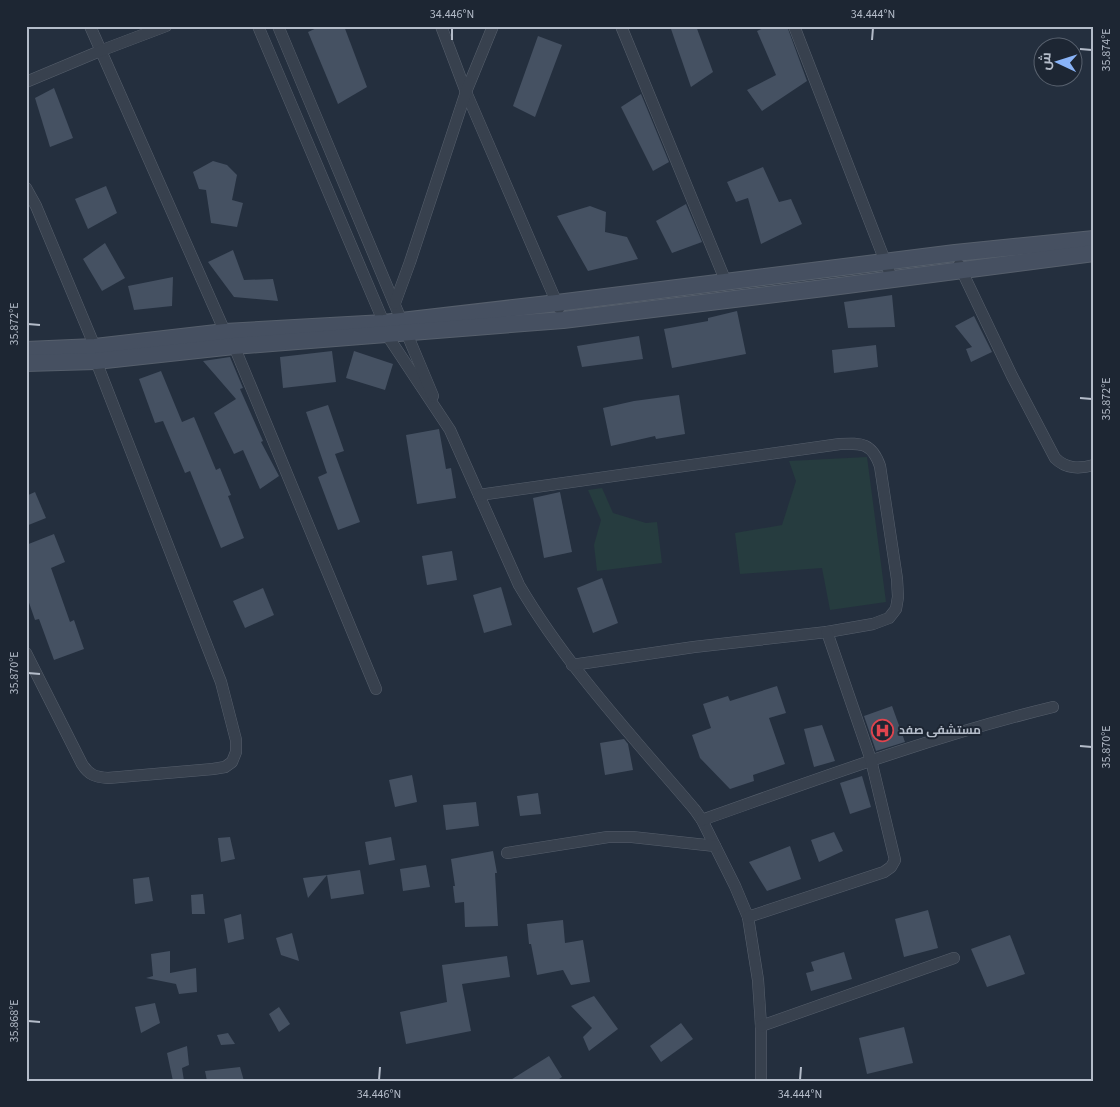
<svg xmlns="http://www.w3.org/2000/svg" width="1120" height="1107" font-family="'Source Sans 3',Cairo,sans-serif">
<style>
.green{fill:#263c3f}
.building{fill:#455162}
.lines{fill:none;stroke-linecap:round;stroke-linejoin:round}
.street-casing{stroke:#565f6c;stroke-width:12}
.secondary-casing{stroke:#565f6c;stroke-width:18}
.street{stroke:#38414e;stroke-width:11}
.secondary{stroke:#465061;stroke-width:16}
.ticks{fill:none;stroke:#b4bcc9;stroke-width:2}
.labels{text-anchor:middle;stroke-width:4;stroke-linejoin:round;paint-order:stroke}
.poi-label{font-size:12px;font-weight:bold;fill:#b4bcc9;stroke:#1d2633;text-anchor:start}
.neatline{fill:none;stroke:#b4bcc9;stroke-width:2}
.ticks-label{font-size:12px;text-anchor:middle;fill:#b4bcc9}
</style>
<rect width="100%" height="100%" fill="#242f3e"/>
<!-- green -->
<g class="green">
<path d="M867 457 886 602 830 610 822 568 740 574 735 533 782 525 796 481 789 461Z"/>
<path d="M602 488 613 513 646 523 657 522 662 563 597 571 594 545 601 520 588 490Z"/>
</g>
<!-- building -->
<g class="building">
<path d="M321 26H344L367 87 338 104 308 32Z"/>
<path d="M675 26H696L713 72 691 87 671 29Z"/>
<path d="M768 26H787L807 81 762 111 747 90 776 75 757 31Z"/>
<path d="M538 36 562 45 535 117 513 106Z"/>
<path d="M54 88 73 138 50 147 35 98Z"/>
<path d="M641 94 669 162 653 171 621 107Z"/>
<path d="M213 161 227 165 237 175 232 200 243 203 237 227 211 223 206 190 199 189 193 172Z"/>
<path d="M763 167 779 202 791 199 802 224 761 244 748 198 736 202 727 182Z"/>
<path d="M106 186 117 213 88 229 75 199Z"/>
<path d="M686 204 702 242 672 253 656 221Z"/>
<path d="M590 206 606 212 605 232 627 237 638 259 588 271 557 216Z"/>
<path d="M105 243 125 278 102 291 83 259Z"/>
<path d="M233 250 244 280 273 279 278 301 234 297 208 262Z"/>
<path d="M173 277 172 306 134 310 128 286Z"/>
<path d="M892 295 895 327 848 328 844 302Z"/>
<path d="M737 311 746 354 672 368 664 329 708 321V318Z"/>
<path d="M974 316 992 352 971 362 966 349 972 347 955 326Z"/>
<path d="M639 336 643 359 582 367 577 346Z"/>
<path d="M876 345 878 367 834 373 832 350Z"/>
<path d="M332 351 336 382 283 388 280 357Z"/>
<path d="M354 351 393 364 385 390 346 378Z"/>
<path d="M230 357 243 388 240 389 263 441 261 442 279 476 260 489 243 450 234 454 214 413 236 399 203 361Z"/>
<path d="M161 371 182 422 194 417 216 470 220 468 231 495 228 496 244 538 221 548 190 471 185 473 163 421 155 423 139 379Z"/>
<path d="M679 395 685 434 656 439 655 436 611 446 603 408 634 401Z"/>
<path d="M328 405 344 451 335 454 360 522 338 530 318 477 327 473 306 412Z"/>
<path d="M439 429 446 469 451 468 456 498 417 504 406 435Z"/>
<path d="M35 492 46 518 26 526V496Z"/>
<path d="M560 492 572 552 544 558 533 498Z"/>
<path d="M54 534 65 562 51 568 70 622 74 620 84 649 54 660 39 619 35 620 26 594V545Z"/>
<path d="M452 551 457 580 427 585 422 556Z"/>
<path d="M602 578 618 623 593 633 577 588Z"/>
<path d="M501 587 512 625 484 633 473 595Z"/>
<path d="M263 588 274 615 245 628 233 601Z"/>
<path d="M777 686 786 713 769 718 785 764 753 775 754 781 730 789 700 758 692 735 711 728 703 704 728 696 730 701Z"/>
<path d="M892 706 905 742 876 751 864 716Z"/>
<path d="M822 725 835 761 814 767 804 729Z"/>
<path d="M624 739 628 744 633 770 605 775 600 743Z"/>
<path d="M412 775 417 802 395 807 389 780Z"/>
<path d="M862 776 871 807 850 814 840 783Z"/>
<path d="M538 793 541 814 520 816 517 796Z"/>
<path d="M476 802 479 826 446 830 443 805Z"/>
<path d="M834 832 843 851 819 862 811 840Z"/>
<path d="M230 837 235 859 221 862 218 838Z"/>
<path d="M391 837 395 860 369 865 365 842Z"/>
<path d="M790 846 801 879 767 891 749 862Z"/>
<path d="M493 851 497 873H495L498 926 465 927 464 902 455 903 453 886H455L451 859Z"/>
<path d="M426 865 430 887 403 891 400 869Z"/>
<path d="M360 870 364 894 331 899 327 875Z"/>
<path d="M327 875 308 898 303 878Z"/>
<path d="M149 877 153 901 135 904 133 879Z"/>
<path d="M203 894 205 914H192L191 895Z"/>
<path d="M928 910 938 948 904 957 895 919Z"/>
<path d="M241 914 244 939 228 943 224 919Z"/>
<path d="M563 920 565 943 583 940 590 982 571 985 563 970 537 975 531 944H529L527 924Z"/>
<path d="M292 933 299 961 281 955 276 938Z"/>
<path d="M1010 935 1025 974 987 987 971 949Z"/>
<path d="M170 951V973L196 968 197 992 179 994 176 984 146 978 153 976 151 954Z"/>
<path d="M844 952 852 979 811 991 806 973 814 971 811 962Z"/>
<path d="M507 956 510 977 462 984 471 1031 406 1044 400 1012 447 1002 442 965Z"/>
<path d="M594 996 618 1029 589 1051 583 1037 592 1028 571 1006Z"/>
<path d="M155 1003 160 1023 141 1033 135 1007Z"/>
<path d="M279 1007 290 1024 279 1032 269 1014Z"/>
<path d="M681 1023 693 1039 661 1062 650 1046Z"/>
<path d="M904 1027 913 1063 867 1074 859 1038Z"/>
<path d="M228 1033 235 1044 221 1045 217 1035Z"/>
<path d="M187 1046 189 1065 182 1068 184 1081H173L167 1053Z"/>
<path d="M549 1056 562 1077 556 1081H509Z"/>
<path d="M240 1067 244 1081H207L205 1071Z"/>
</g>
<g class="lines">
<defs>
<g id="street">
<path d="M90 26 225 332"/>
<path d="M258 26 384 323 387 335 450 430 519 585C567 667 633 737 695 810L702 820 735 886 748 917 758 980 761 1026V1081"/>
<path d="M278 26 433 396"/>
<path d="M441 26 466 92 559 308"/>
<path d="M621 26 726 282"/>
<path d="M794 26 892 279"/>
<path d="M26 82 100 51 166 26"/>
<path d="M26 188 36 206 95 347"/>
<path d="M959 265 1012 376 1055 458C1066 469 1079 469 1094 465"/>
<path d="M395 303 410 262 466 92 493 26"/>
<path d="M234 346 376 689"/>
<path d="M479 495 840 444C862 443 872 443 880 466L897 579 898 597 896 609 889 618 873 624 827 632 694 647 572 665"/>
<path d="M26 653 82 764C89 775 95 777 108 778L213 769 225 767 232 762 236 752V740L221 682 96 361"/>
<path d="M702 820C818 779 933 736 1053 707"/>
<path d="M507 853 608 837H632L715 846"/>
<path d="M748 917 884 872 891 867 895 860 871 760 827 632"/>
<path d="M761 1026 954 958"/>
</g>
<g id="secondary">
<path d="M26 350 95 347 225 332 384 323 557 303 955 253 1094 239"/>
<path d="M26 363 96 361 234 346 563 320 824 288 1094 253"/>
</g>
</defs>
<!-- street casing -->
<use href="#street" class="street-casing"/>
<!-- secondary casing -->
<use href="#secondary" class="secondary-casing"/>
<!-- street -->
<use href="#street" class="street"/>
<!-- secondary -->
<use href="#secondary" class="secondary"/>
</g>
<!-- ticks -->
<path class="ticks" d="M452 40V28M872 40 873 28M1080 49 1092 50M28 324 40 325M1080 398 1092 399M28 673 40 674M1080 746 1092 747M28 1021 40 1022M379 1080 380 1067M800 1080 801 1067"/>
<!-- icons -->
<defs>
<symbol id="hospital-ring" viewBox="-11 -11 22 22"><circle r="9.5" fill="#1d2633" stroke="#e0444e" stroke-width="1.5"/><path d="M-5-5h3v3.5h4V-5h3V5h-3V1.5h-4V5h-3Z" fill="#e0444e"/></symbol>
</defs>
<g fill-rule="evenodd">
<use href="#hospital-ring" x="870" y="718" width="25" height="25"/>
</g>
<g class="labels">
<!-- poi labels -->
<g class="poi-label">
<text x="899" y="734">مستشفى صفد</text>
</g>
</g>
<!-- border -->
<rect width="1120" height="1107" fill="none" stroke="#1d2633" stroke-width="55"/>
<!-- north arrow -->
<g transform="translate(1058 62) rotate(274)"><circle r="24" fill="#1d2633" stroke="#59626f"/>
<path d="M0-4L9 19L0 12L-9 19Z" fill="#8ab4f8"/>
<text y="-8" font-size="14" font-weight="bold" text-anchor="middle" fill="#b4bcc9">ش</text>
</g>
<rect x="28" y="28" width="1064" height="1052" class="neatline"/>
<g class="ticks-label">
<text x="452" y="18">34.446°N</text>
<text x="873" y="18">34.444°N</text>
<text transform="translate(1106 50) rotate(-90)" y="4">35.874°E</text>
<text transform="translate(14 324) rotate(-90)" y="4">35.872°E</text>
<text transform="translate(1106 399) rotate(-90)" y="4">35.872°E</text>
<text transform="translate(14 673) rotate(-90)" y="4">35.870°E</text>
<text transform="translate(1106 747) rotate(-90)" y="4">35.870°E</text>
<text transform="translate(14 1021) rotate(-90)" y="4">35.868°E</text>
<text x="379" y="1098">34.446°N</text>
<text x="800" y="1098">34.444°N</text>
</g>
</svg>
